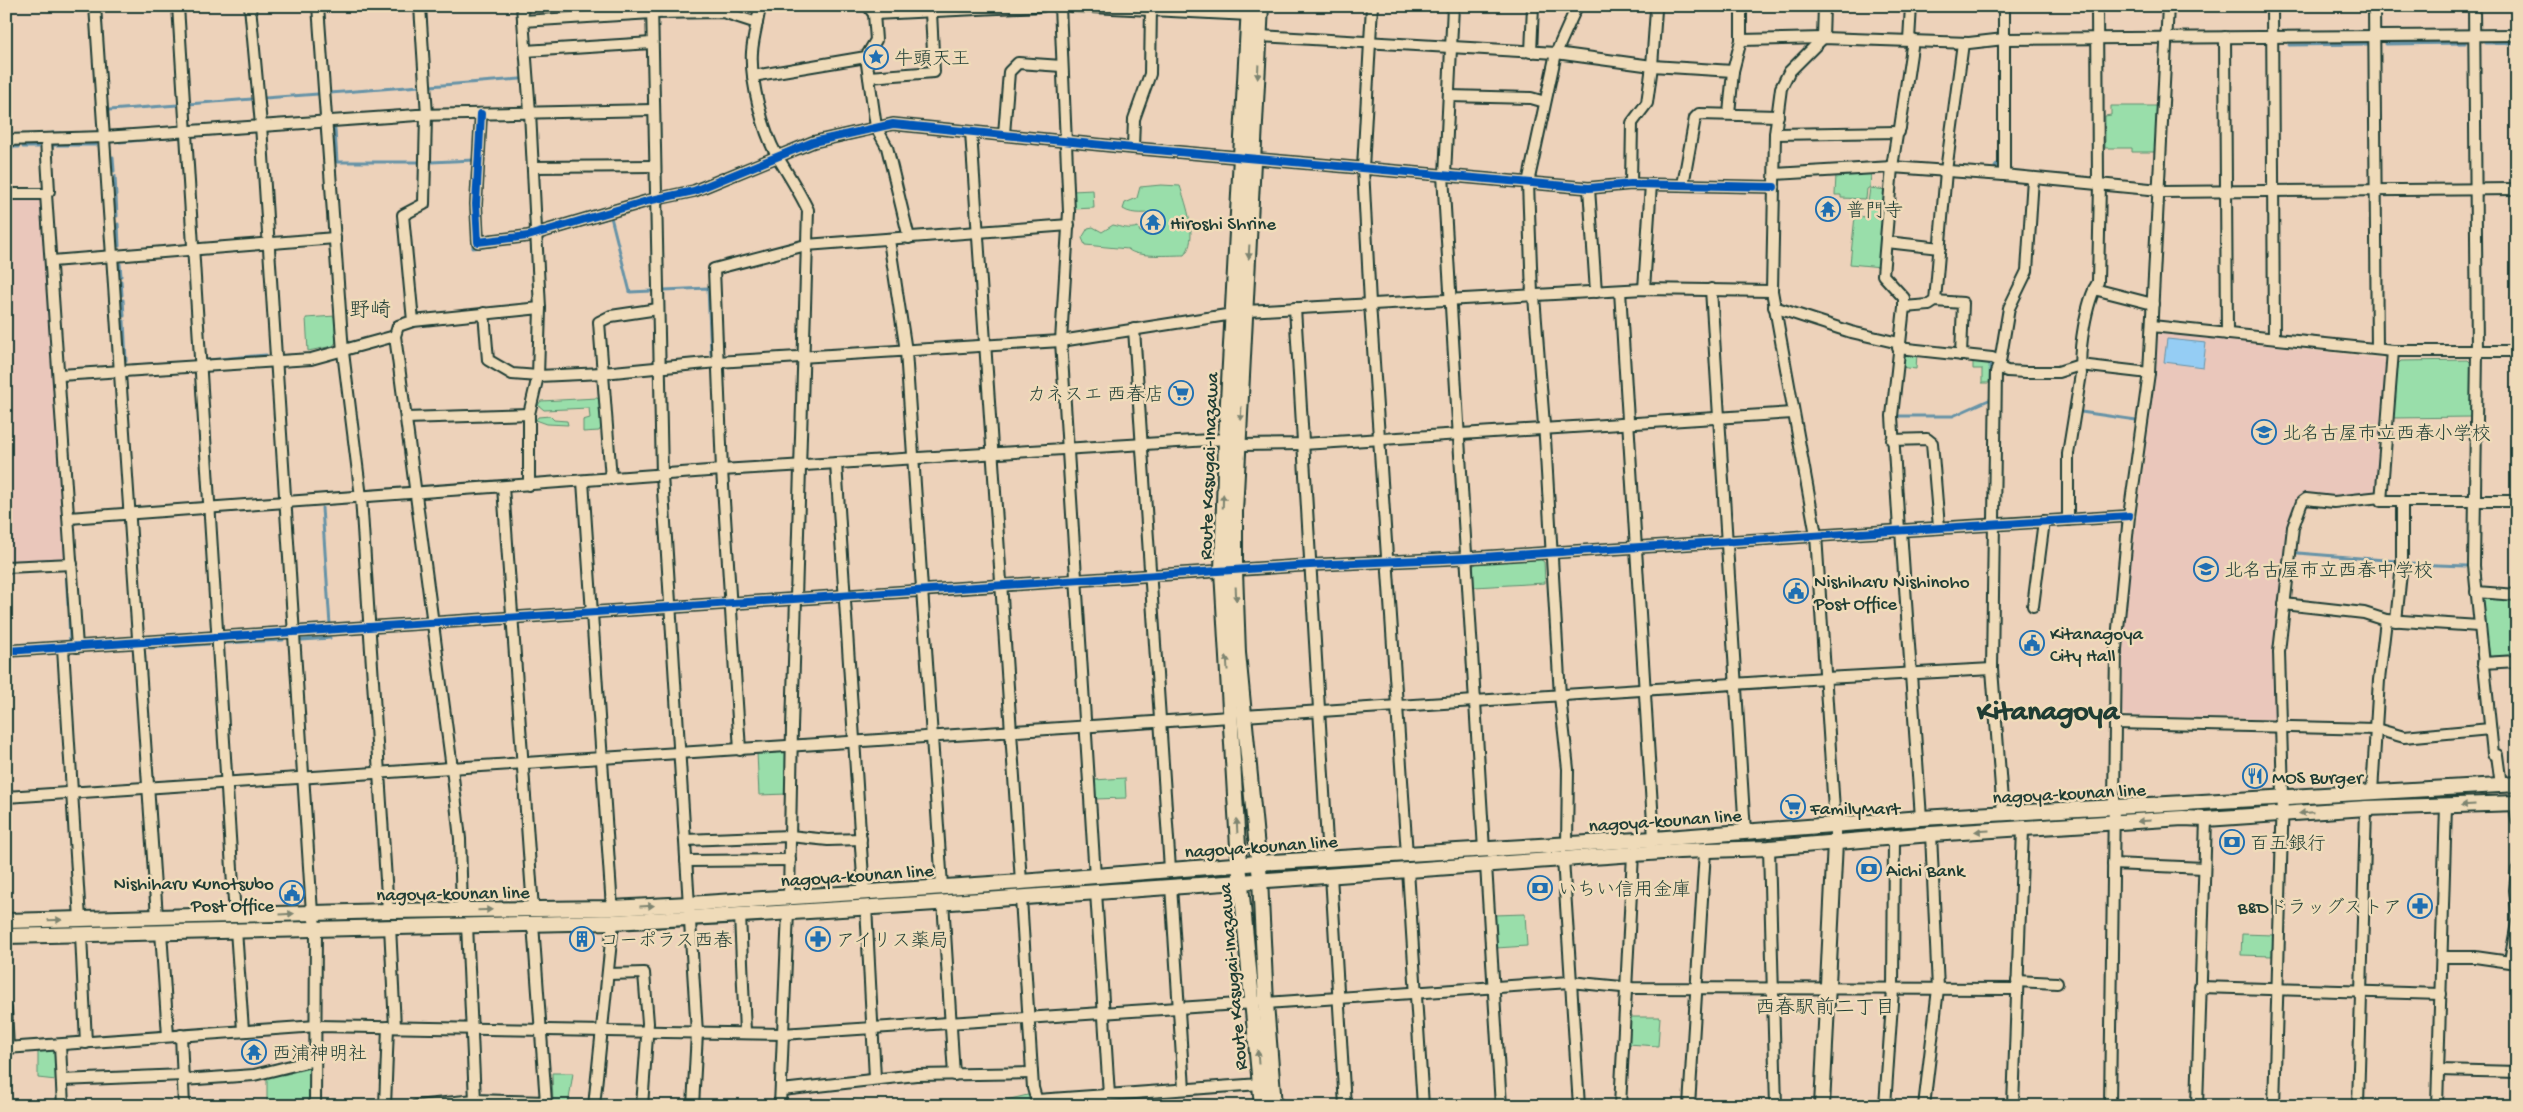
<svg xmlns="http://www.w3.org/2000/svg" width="2523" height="1112" font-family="'Gochi Hand','Klee One',sans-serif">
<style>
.built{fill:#eac7bb}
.green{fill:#99deaa;stroke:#5c8e6f}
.water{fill:#95cdf4;stroke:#6693a7}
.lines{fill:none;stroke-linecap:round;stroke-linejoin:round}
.stream{stroke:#6693a7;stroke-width:3}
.minor-casing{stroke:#1f3d34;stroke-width:14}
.major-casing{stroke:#1f3d34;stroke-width:18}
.minor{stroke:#efdbb9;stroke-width:10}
.major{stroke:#efdbb9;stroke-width:14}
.cycleway-casing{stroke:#efdbb9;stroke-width:11}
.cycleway{stroke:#0057b8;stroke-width:8}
.oneway{fill:#7d8470}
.labels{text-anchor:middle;stroke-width:5;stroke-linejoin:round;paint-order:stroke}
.poi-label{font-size:19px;fill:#1f3d34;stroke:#efdbb9;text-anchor:start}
.street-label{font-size:19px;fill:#1f3d34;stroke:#efdbb9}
.neighbourhood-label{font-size:20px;fill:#1f3d34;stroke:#efdbb9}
.quarter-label{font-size:21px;fill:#1f3d34;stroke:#efdbb9}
.town-label{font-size:29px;font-weight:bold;fill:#1f3d34;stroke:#efdbb9}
</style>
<rect width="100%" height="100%" fill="#edd2ba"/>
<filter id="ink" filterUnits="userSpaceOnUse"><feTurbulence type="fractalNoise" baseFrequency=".02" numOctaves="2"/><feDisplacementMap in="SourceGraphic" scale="10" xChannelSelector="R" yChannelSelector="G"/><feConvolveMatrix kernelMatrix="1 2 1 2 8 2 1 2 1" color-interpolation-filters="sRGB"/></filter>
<g filter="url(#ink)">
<!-- built -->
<g class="built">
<path d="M6 198H41L67 561 6 563Z"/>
<path d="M2161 333 2384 359 2386 364 2376 491 2371 494 2334 497 2300 494 2288 523 2275 633V719L2128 716 2122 711 2124 615 2156 374 2158 336Z"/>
</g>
<!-- green -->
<g class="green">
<path d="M2111 106H2157L2155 152H2132V148H2105V116L2111 115Z"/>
<path d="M1871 173 1870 187 1867 189 1866 199 1841 198V195H1835L1836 175Z"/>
<path d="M1161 185 1180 186C1186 204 1199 240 1184 255 1172 255 1136 258 1128 249L1085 245 1082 238 1088 228 1093 227 1102 232 1113 225C1123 227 1128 230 1138 227L1140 232H1147L1151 228H1161L1160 213C1147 212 1134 216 1123 209L1125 203 1137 198 1140 187Z"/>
<path d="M1870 188 1887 190 1881 267 1850 264 1855 216 1866 217Z"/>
<path d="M1093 190 1094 208 1074 209 1072 191Z"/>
<path d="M335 316 336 342 333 346 308 351 306 318Z"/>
<path d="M1904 352 1917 354 1916 369 1900 367 1902 354Z"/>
<path d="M1973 359 1990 361 1989 383H1982V369H1973Z"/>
<path d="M2468 360 2471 363V417L2393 418 2398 364 2401 361Z"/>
<path d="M597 398 601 400 602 426 599 431 583 432V420L590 418 589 408 544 410 538 405 541 401Z"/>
<path d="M550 416 554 420 567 421 568 425 547 424 536 420 538 417Z"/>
<path d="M1540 559 1544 562 1545 583 1474 587 1473 566 1477 563Z"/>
<path d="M2484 596 2517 598V657L2493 658 2490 656 2481 600Z"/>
<path d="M784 752 787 755V794L759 795 757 753Z"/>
<path d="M1125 778 1126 798 1095 799 1094 780Z"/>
<path d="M1525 914 1527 946 1496 948 1494 915Z"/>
<path d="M2242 934 2273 935 2272 956 2241 955Z"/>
<path d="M1629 1017H1660L1658 1046 1627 1044Z"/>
<path d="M54 1049 56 1080 38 1078V1050Z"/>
<path d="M310 1066V1099L267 1105V1075L282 1072 283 1075 291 1073V1070Z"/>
<path d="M552 1073H573L568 1106H553Z"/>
<path d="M1032 1094 1034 1106H1005L1006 1100Z"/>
</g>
<!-- water -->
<path class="water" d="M2167 339 2206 343 2203 367 2164 362Z"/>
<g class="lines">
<!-- stream -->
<g class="stream">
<path d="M1999 6V29"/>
<path d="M2485 43H2517"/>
<path d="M2386 44 2465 43"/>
<path d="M2289 45 2367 44"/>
<path d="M430 86 520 79"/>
<path d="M330 93 420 86"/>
<path d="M265 98 318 94"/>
<path d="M188 104 252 99"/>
<path d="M109 110 178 105"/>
<path d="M335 129 337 162H420"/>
<path d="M52 133H61"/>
<path d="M193 136 237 133"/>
<path d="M120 142 178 137"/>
<path d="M11 147H18"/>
<path d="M23 147H38"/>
<path d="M51 154 53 145H96"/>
<path d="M113 157 114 171"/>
<path d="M431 162 474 160V162"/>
<path d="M1995 167 1999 162V51"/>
<path d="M115 176 117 216"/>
<path d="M472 214 473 248 490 246"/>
<path d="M118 224 119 246"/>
<path d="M545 236 611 217 630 292 652 291"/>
<path d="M494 245 528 241"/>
<path d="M120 264 121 276"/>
<path d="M121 281 122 295"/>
<path d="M664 290 708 288 711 354"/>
<path d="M123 300 124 316"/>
<path d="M124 321 126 361"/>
<path d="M208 360 266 355"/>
<path d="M133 365 190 362"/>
<path d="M2081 412 2136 420"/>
<path d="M1899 416H1953L1991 399 1990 363"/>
<path d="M322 508 330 625"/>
<path d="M2298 553 2397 561"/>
<path d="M2408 564 2467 566"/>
<path d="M66 569 68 605"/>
<path d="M69 619 70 641"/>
<path d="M302 640 330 638"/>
<path d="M226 643 283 640"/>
<path d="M150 648 209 644"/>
</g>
<defs>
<g id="minor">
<path d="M95 6 157 917"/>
<path d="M178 6 235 917"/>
<path d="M250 6 261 125 312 913 316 927 315 1106"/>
<path d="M318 6 343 352 361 497 388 911"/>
<path d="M420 6 427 115"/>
<path d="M522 6 530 112 540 308 538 376 529 414V485"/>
<path d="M652 6 662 475 697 1033 693 1106"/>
<path d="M760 6C758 21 753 37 752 52 750 81 763 131 777 156 788 174 799 191 808 210L792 727 789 898"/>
<path d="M868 6 874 14 876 40 866 57 876 127 887 147 909 238"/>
<path d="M1060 6 1069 212 1061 341 1095 877"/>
<path d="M1073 6 1249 15"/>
<path d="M1372 6 1363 168 1370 303 1407 855"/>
<path d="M1824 6 1823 38 1789 72 1781 88 1775 134 1772 291 1816 535 1835 825V842"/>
<path d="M2004 6V175L2160 190"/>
<path d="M2097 6 2098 184"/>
<path d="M2272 6 2274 338"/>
<path d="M2374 6 2377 349"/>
<path d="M2474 6 2477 351 2474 566 2493 754 2497 755 2501 785"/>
<path d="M874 14 1042 6"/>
<path d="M523 21 652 13 723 12 757 23"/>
<path d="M1259 36 1556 53 1652 66 1733 71"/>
<path d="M2225 37 2227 334"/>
<path d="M1741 40 1823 38 1969 43 2004 39 2517 35"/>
<path d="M1909 40 1911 6"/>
<path d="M525 51 652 43"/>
<path d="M1531 52 1533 6"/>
<path d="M753 76 866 57"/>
<path d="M869 77 934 72 931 12"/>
<path d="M1449 96 1531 98 1545 102"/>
<path d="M481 114 476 204 478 242 528 236 647 201 694 191 813 142 893 124 1133 148 1589 188 1631 184 1774 187"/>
<path d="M1729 114 1733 71 1741 40V6"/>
<path d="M426 115 424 204 403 215 413 321 398 326 395 336 452 768 460 839 462 910"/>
<path d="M971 132 1021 882"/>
<path d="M1004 134 1009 72 1018 63 1062 66"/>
<path d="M1775 134 1899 132"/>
<path d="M6 140 104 137 417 115 653 110"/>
<path d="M46 140 49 191 46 194 77 647"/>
<path d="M1133 148 1134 119 1150 74 1151 6"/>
<path d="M533 167 655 166"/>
<path d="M1775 174 1892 167 2004 175"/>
<path d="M1443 175 1484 850"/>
<path d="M1445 175 1453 6"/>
<path d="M1631 184 1632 123 1647 103 1652 66 1656 10"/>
<path d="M1683 185 1695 118 1699 114 1778 116"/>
<path d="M1589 188 1596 292"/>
<path d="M2160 192 2517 189"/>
<path d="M6 194H46"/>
<path d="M889 240 906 351 942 886"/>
<path d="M1887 242 1940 248"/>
<path d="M52 261 335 238"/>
<path d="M1644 289 1651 184"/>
<path d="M1711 289 1745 832"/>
<path d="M2094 289 2153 304"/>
<path d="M1620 291 1654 839"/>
<path d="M1532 294 1528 183 1556 53 1577 6"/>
<path d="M1534 296 1545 438 1560 696 1568 769 1567 845"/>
<path d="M1935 301 1963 303 1961 355"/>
<path d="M1774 307 1851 332 1899 343"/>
<path d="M1904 307 1929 305 1935 301 1946 171 1963 43"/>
<path d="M1295 308 1328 859"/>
<path d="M1246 311 1644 289 1772 291"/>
<path d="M484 313 488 360 512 374 538 376 603 373 717 362 1061 341 1233 314"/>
<path d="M413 321 540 308"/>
<path d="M2152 326 2393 351H2517"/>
<path d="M1134 329 1170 869"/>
<path d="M1898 348 1992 358 2000 362"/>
<path d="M2393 351 2381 501H2517"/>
<path d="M1998 367 2007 371 2026 372H2058L2080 365 2149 373"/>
<path d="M60 375 311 359 395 336"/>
<path d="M406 418 529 414"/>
<path d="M1892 440 1927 439 1932 443 1939 527"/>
<path d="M1239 445 1303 444 1793 413"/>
<path d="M836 463 864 893"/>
<path d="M611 479 599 322 611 316 658 309"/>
<path d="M583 481 612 908"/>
<path d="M503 487 533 909"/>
<path d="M69 518 722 470 1226 439"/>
<path d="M2068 520V454L2081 374C2078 351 2086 302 2098 282L2100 184"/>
<path d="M1899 530 1892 416 1904 307V298L1883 275 1892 167 1897 135 1900 128 1913 40"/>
<path d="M1901 530 1921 818"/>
<path d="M6 567 72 564"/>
<path d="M2476 592 2517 595"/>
<path d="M2284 604 2364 613 2386 620 2479 626"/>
<path d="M2033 606 2044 521"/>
<path d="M2396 621 2402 564V501"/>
<path d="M63 648 80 919"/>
<path d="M6 651 1310 565 1466 558 2129 516"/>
<path d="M2483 663 2517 661"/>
<path d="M1244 716 1826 678 1992 669"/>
<path d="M2115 723 2376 729 2404 737 2490 729"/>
<path d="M740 750 722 470 714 269 806 245 1069 225"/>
<path d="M2372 792 2379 680 2386 620"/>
<path d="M6 797 1230 717"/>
<path d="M2515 803 2517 821"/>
<path d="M2003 814 1992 669 1996 372 2000 362 2009 308 2027 271 2033 178"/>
<path d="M685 840 790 836 828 840 861 839"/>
<path d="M1769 848 1776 1106"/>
<path d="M1563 859 1579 1106"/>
<path d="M686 861 790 860"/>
<path d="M2113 864 2204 868"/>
<path d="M1486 865 1501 1106"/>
<path d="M1408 870 1423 1106"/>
<path d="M2517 870 2515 890 2517 910"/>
<path d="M1331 875 1345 1106"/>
<path d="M1171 886 1184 1089"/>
<path d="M1096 892 1109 1095"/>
<path d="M1021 898 1033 1088 1038 1105"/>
<path d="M943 901 954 1075"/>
<path d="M866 906 875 1078"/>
<path d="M740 915 745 1032"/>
<path d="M467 925 475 1100"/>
<path d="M390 926 395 1027"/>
<path d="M236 930 243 1030"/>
<path d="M161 932 168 1036"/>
<path d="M81 934 86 1043"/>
<path d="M2442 957H2475L2517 963"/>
<path d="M2510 961 2517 923"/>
<path d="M608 974 644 973 648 1023 642 1106"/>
<path d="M2017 981 2057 983"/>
<path d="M2200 987 2441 994"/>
<path d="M1266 1003 1570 982 1632 988 2017 989"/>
<path d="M6 1009 8 1048"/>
<path d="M181 1035 184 1106"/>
<path d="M60 1045 63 1106"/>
<path d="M6 1048 317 1026 782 1034 1254 1003"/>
<path d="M2439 1070 2517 1072"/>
<path d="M62 1080 183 1075"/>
<path d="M183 1080 254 1075 315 1060"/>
<path d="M782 1090 916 1075 1032 1073"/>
<path d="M1037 1100 1260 1084"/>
<path d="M385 1106 388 1027"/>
<path d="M416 1106 475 1100 546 1102 533 924"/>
<path d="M594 1106 613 922"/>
<path d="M780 1106 788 912"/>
<path d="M1620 1106 1633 854"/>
<path d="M1689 1106 1705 851"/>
<path d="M1885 1106 1893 989 1894 837"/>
<path d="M1924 1106 1938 989 1931 834"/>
<path d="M2013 1106 2023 829"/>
<path d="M2110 1106 2116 649 2129 516 2149 373 2168 6"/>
<path d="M2197 1106 2206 819"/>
<path d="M2274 1106 2283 796 2279 652 2293 527 2302 502 2306 499 2334 502 2381 497"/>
<path d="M2358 1106 2366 808"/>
<path d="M2437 1106 2446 806"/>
</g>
<g id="major">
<path d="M1249 6 1226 439 1222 571 1239 864 1262 1106"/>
<path d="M1261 6 1235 512V571L1238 653 1260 879 1266 1003 1274 1106"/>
<path d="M6 921 388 911 612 908 689 904 1021 882 1258 863 1654 839 1921 818 2517 784"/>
<path d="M6 936 613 922C968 904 1323 875 1679 851L1769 848 1931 834 2183 818 2206 819 2366 808 2517 803"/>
<path d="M1822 1106 1835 842"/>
</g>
</defs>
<!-- minor casing -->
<use href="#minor" class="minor-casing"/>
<!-- major casing -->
<use href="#major" class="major-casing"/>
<!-- minor -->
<use href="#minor" class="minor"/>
<!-- major -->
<use href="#major" class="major"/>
<defs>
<g id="cycleway">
<path d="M481 114 476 204 478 242 528 236 647 201 694 191 813 142 893 124 1133 148 1589 188 1631 184 1774 187"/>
<path d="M6 651 1310 565 1466 558 2129 516"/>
</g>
</defs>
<!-- cycleway casing -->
<use href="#cycleway" class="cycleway-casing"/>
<!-- cycleway -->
<use href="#cycleway" class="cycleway"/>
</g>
<!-- one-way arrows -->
<defs><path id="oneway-solid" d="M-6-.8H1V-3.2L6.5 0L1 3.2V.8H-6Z" transform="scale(1.25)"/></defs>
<g class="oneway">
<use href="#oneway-solid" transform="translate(1258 72) rotate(93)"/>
<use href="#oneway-solid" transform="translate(1249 252) rotate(93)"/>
<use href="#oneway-solid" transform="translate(1241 414) rotate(93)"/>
<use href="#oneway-solid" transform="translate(1223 501) rotate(-88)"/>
<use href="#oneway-solid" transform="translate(1236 594) rotate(87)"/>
<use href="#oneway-solid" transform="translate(1227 663) rotate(-94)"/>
<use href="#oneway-solid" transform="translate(2468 805) rotate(177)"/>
<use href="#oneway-solid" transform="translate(2306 813) rotate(175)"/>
<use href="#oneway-solid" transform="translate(2144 821) rotate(176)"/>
<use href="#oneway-solid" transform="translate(1237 826) rotate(-93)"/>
<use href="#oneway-solid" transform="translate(1982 831) rotate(177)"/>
<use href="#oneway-solid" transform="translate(647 906) rotate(-3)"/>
<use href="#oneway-solid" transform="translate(485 910) rotate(-1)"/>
<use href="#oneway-solid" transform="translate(287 914) rotate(-3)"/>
<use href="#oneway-solid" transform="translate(55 920) rotate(-2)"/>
<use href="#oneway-solid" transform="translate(1258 1057) rotate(-94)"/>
</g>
</g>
<!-- icons -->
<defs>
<symbol id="sight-ring" viewBox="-11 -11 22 22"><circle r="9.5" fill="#efdbb9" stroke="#1f6fb2" stroke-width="1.5"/><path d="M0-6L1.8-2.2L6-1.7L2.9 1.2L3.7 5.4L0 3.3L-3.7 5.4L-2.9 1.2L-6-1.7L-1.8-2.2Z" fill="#1f6fb2"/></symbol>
<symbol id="temple-ring" viewBox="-11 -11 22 22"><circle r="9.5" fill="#efdbb9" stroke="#1f6fb2" stroke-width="1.5"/><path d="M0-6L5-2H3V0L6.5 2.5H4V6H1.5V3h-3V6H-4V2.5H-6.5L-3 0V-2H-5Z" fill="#1f6fb2"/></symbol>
<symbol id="supermarket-ring" viewBox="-11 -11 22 22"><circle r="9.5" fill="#efdbb9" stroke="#1f6fb2" stroke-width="1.5"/><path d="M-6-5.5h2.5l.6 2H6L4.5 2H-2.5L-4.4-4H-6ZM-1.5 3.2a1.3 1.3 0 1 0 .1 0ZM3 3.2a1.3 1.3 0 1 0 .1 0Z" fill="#1f6fb2"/></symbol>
<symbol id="school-ring" viewBox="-11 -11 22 22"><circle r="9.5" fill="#efdbb9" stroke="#1f6fb2" stroke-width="1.5"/><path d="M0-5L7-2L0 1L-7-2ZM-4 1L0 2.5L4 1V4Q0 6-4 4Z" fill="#1f6fb2"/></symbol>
<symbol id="civic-ring" viewBox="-11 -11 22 22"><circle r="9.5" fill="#efdbb9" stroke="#1f6fb2" stroke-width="1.5"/><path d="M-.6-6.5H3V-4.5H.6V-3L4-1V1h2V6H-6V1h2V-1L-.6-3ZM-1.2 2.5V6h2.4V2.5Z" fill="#1f6fb2"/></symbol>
<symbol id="restaurant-ring" viewBox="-11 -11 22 22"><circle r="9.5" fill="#efdbb9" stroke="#1f6fb2" stroke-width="1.5"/><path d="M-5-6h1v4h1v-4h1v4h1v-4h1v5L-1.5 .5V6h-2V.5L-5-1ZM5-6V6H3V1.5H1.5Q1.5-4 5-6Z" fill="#1f6fb2"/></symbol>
<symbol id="bank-ring" viewBox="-11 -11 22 22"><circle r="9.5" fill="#efdbb9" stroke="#1f6fb2" stroke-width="1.5"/><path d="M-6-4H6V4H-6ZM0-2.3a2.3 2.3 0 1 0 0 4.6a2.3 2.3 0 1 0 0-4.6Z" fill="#1f6fb2"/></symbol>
<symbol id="pharmacy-ring" viewBox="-11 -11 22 22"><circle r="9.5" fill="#efdbb9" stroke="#1f6fb2" stroke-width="1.5"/><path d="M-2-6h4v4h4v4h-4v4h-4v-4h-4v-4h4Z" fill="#1f6fb2"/></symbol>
<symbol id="building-ring" viewBox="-11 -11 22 22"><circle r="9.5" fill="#efdbb9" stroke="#1f6fb2" stroke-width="1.5"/><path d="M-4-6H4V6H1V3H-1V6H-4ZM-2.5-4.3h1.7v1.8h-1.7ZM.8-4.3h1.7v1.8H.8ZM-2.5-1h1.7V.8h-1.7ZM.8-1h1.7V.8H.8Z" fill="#1f6fb2"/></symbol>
</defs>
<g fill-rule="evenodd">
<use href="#sight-ring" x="862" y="43" width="28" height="28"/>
<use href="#temple-ring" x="1814" y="195" width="28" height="28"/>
<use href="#temple-ring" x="1139" y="208" width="28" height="28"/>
<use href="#supermarket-ring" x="1167" y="379" width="28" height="28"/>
<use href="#school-ring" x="2250" y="418" width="28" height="28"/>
<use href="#school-ring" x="2192" y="555" width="28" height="28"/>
<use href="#civic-ring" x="1782" y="577" width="28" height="28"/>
<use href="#civic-ring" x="2018" y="629" width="28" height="28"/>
<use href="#restaurant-ring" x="2241" y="762" width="28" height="28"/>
<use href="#supermarket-ring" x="1779" y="793" width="28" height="28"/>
<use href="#bank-ring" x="2218" y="828" width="28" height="28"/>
<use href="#bank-ring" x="1855" y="855" width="28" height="28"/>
<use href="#bank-ring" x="1526" y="874" width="28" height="28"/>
<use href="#civic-ring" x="278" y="879" width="28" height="28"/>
<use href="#pharmacy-ring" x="2406" y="892" width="28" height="28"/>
<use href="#building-ring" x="568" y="925" width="28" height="28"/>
<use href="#pharmacy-ring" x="804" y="925" width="28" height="28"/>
<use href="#temple-ring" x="240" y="1038" width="28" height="28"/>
</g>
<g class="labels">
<!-- poi labels -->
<g class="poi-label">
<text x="894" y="64">牛頭天王</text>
<text x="1846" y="216">普門寺</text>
<text x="1170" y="229">Hiroshi Shrine</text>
<text x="1164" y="400" text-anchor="end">カネスエ 西春店</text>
<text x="2282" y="439">北名古屋市立西春小学校</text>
<text x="2224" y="576">北名古屋市立西春中学校</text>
<text x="1814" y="587">Nishiharu Nishinoho<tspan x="1814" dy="22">Post Office</tspan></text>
<text x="2050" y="639">Kitanagoya<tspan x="2050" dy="22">City Hall</tspan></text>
<text x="2272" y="783">MOS Burger</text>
<text x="1810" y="814">FamilyMart</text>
<text x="2250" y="849">百五銀行</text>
<text x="1886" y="876">Aichi Bank</text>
<text x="274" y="889" text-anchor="end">Nishiharu Kunotsubo<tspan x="274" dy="22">Post Office</tspan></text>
<text x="1558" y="895">いちい信用金庫</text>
<text x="2402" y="913" text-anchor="end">B&amp;Dドラッグストア</text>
<text x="600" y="946">コーポラス西春</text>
<text x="836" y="946">アイリス薬局</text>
<text x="272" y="1059">西浦神明社</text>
</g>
<!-- street labels -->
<g class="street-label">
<text transform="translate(1207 466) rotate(-88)" y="7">Route Kasugai-Inazawa</text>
<text transform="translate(2069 792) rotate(-3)" y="7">nagoya-kounan line</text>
<text transform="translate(1665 819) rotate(-4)" y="7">nagoya-kounan line</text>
<text transform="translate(1261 845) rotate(-4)" y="7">nagoya-kounan line</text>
<text transform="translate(857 874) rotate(-4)" y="7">nagoya-kounan line</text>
<text transform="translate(453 892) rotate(-1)" y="7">nagoya-kounan line</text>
<text transform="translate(1231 977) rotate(-95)" y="7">Route Kasugai-Inazawa</text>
</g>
<!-- neighbourhood labels -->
<g class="neighbourhood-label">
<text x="1825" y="1013">西春駅前二丁目</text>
</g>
<!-- quarter labels -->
<g class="quarter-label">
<text x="370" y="316">野崎</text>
</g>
<!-- town labels -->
<g class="town-label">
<text x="2048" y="719">Kitanagoya</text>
</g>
</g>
<!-- margin -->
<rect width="2523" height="1112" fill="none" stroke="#efdbb9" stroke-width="25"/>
<rect x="12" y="12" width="2498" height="1087" fill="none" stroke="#1f3d34" stroke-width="2" filter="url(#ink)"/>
</svg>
